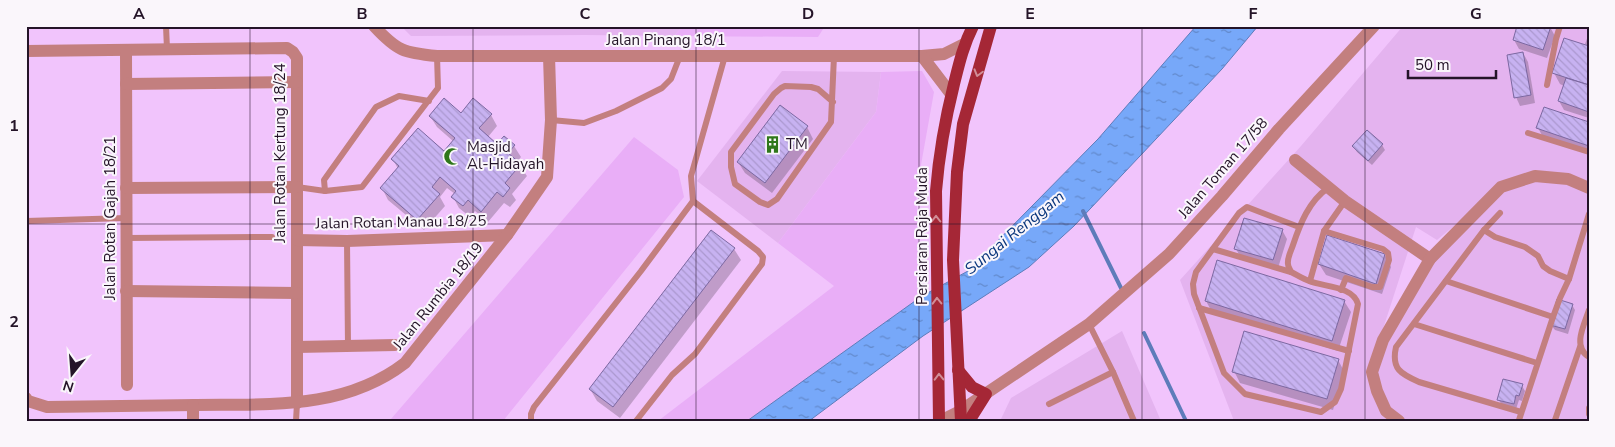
<svg xmlns="http://www.w3.org/2000/svg" width="1615" height="447" font-family="'Nunito Sans',sans-serif">
<style>
.built{fill:#e4b3ef;fill-rule:evenodd}
.grass{fill:#e9aef7}
.water{fill:url(#water-ripples);stroke:#5e7cba}
.shadow{fill:#0003}
.lines{fill:none;stroke-linecap:round;stroke-linejoin:round}
.stream{stroke:#5e7cba;stroke-width:4}
.building{fill:url(#building-back-hatch);stroke:#7c68a1}
.service{stroke:#c37f7f;stroke-width:6}
.minor{stroke:#c37f7f;stroke-width:12}
.tertiary{stroke:#c37f7f;stroke-width:12}
.primary{stroke:#a52736;stroke-width:12}
.oneway{stroke:#d08e98}
.grid{fill:none;stroke:#241428;stroke-width:1;stroke-opacity:0.55}
.labels{text-anchor:middle;stroke-width:4;stroke-linejoin:round;paint-order:stroke}
.street-label{font-size:15px;fill:#241428;stroke:#faf6fb}
.poi-label{font-size:15px;fill:#241428;stroke:#faf6fb;text-anchor:start}
.water-label{font-size:16px;font-style:italic;fill:#0b377d;stroke:#faf6fb}
.neatline{fill:none;stroke:#241428;stroke-width:2}
.grid-label{font-size:16px;text-anchor:middle;font-weight:bold;fill:#241428}
</style>
<defs>
<pattern id="water-ripples" width="26" height="14" patternUnits="userSpaceOnUse" patternTransform="scale(1.25)"><rect width="26" height="14" fill="#77a8f9"/><path d="M2 4q2-2 4 0t4 0M15 11q2-2 4 0t4 0" fill="none" stroke="#6188ca"/></pattern>
<pattern id="building-back-hatch" width="6" height="6" patternUnits="userSpaceOnUse" patternTransform="scale(1.25)"><rect width="6" height="6" fill="#c7b2f1"/><path d="M-1 5l2 2M0 0l6 6M5-1l2 2" fill="none" stroke="#ab98cf"/></pattern>
</defs>
<rect width="100%" height="100%" fill="#f1c4fc"/>
<!-- built -->
<g class="built">
<path d="M401 26H683L674 36 585 35 411 36Z"/>
<path d="M1403 26H1589V421H1234L1180 280 1301 146ZM1495 192 1430 259 1381 335 1416 227 1437 240Z"/>
<path d="M782 71 881 72 876 112 778 243 697 181Z"/>
<path d="M1122 331 1161 421H1000L1011 398Z"/>
</g>
<!-- grass -->
<g class="grass">
<path d="M683 26H825L818 37 674 36Z"/>
<path d="M922 71 934 92 916 193 922 296 747 421H658L834 286 778 243 876 112 881 72Z"/>
<path d="M634 137 678 170 684 197 503 421H387L391 419Z"/>
</g>
<!-- water -->
<path class="water" d="M1196 26H1258L1222 69 1074 226 1029 267 923 336 809 421H747L922 296 968 271 1098 139Z"/>
<!-- shadow -->
<g class="shadow">
<path d="M1550 27 1555 36 1547 58 1519 49 1514 40Z"/>
<path d="M1589 33V118L1564 110 1559 101 1564 86 1560 84 1554 73 1587 46 1585 44Z"/>
<path d="M1523 53 1528 62 1535 103 1520 106 1516 97Z"/>
<path d="M491 115 497 126 488 137 497 145 504 138 514 146 521 157 517 162 527 176 512 194 516 200 510 207 504 203 488 222 475 211 470 217 459 208 453 197 455 194 447 188 440 197 445 206 424 230 388 200 382 188 398 169 393 159 444 152 453 141 437 127 430 116Z"/>
<path d="M1589 123V152L1543 137 1538 128Z"/>
<path d="M807 127 813 139 772 193 745 173 738 162Z"/>
<path d="M1382 145 1385 150 1372 165 1357 152 1353 146Z"/>
<path d="M1282 230 1287 239 1278 268 1241 258 1236 249Z"/>
<path d="M712 232 734 249 741 260 620 418 597 401 590 389Z"/>
<path d="M1385 255 1391 267 1382 294 1326 275 1319 264Z"/>
<path d="M1206 301H1344L1351 312 1338 351 1212 312Z"/>
<path d="M1572 305 1575 310 1568 334 1555 330 1551 325Z"/>
<path d="M1338 360 1344 371 1333 410 1240 383 1234 371Z"/>
<path d="M1522 386 1525 391 1522 401 1519 400 1516 409 1502 405 1498 399Z"/>
</g>
<g class="lines">
<!-- stream -->
<g class="stream">
<path d="M1083 211 1121 288"/>
<path d="M1144 333 1186 421"/>
</g>
</g>
<!-- building -->
<g class="building">
<path d="M1517 26H1551L1543 50 1513 40Z"/>
<path d="M1564 38 1589 46V85L1552 73Z"/>
<path d="M1523 52 1531 95 1514 98 1507 55Z"/>
<path d="M1566 78 1589 85V112L1558 101Z"/>
<path d="M444 98 461 113 473 98 492 114 479 128 497 144 504 136 515 145 508 153 521 164 505 183 510 188 503 197 497 192 481 212 468 200 463 206 451 197 456 191 440 177 432 187 440 194 417 220 380 188 399 166 391 159 418 128 444 151 455 138 429 116Z"/>
<path d="M780 105 808 126 765 183 737 162Z"/>
<path d="M1544 107 1589 122V146L1536 128Z"/>
<path d="M1367 130 1383 144 1368 161 1352 146Z"/>
<path d="M1244 218 1283 229 1273 260 1234 249Z"/>
<path d="M711 230 735 248 613 407 589 389Z"/>
<path d="M1327 235 1385 254 1376 284 1318 264Z"/>
<path d="M1217 260 1345 300 1332 341 1205 301Z"/>
<path d="M1557 299 1573 304 1565 329 1550 325Z"/>
<path d="M1244 331 1339 359 1327 399 1232 372Z"/>
<path d="M1503 379 1523 384 1519 396 1516 395 1514 404 1497 400Z"/>
</g>
<g class="lines">
<!-- service -->
<g class="service">
<path d="M166 26 167 49"/>
<path d="M1547 85 1556 39 1560 26"/>
<path d="M833 102 818 89 811 87 785 86 781 88 774 94 731 152V167L735 184 760 202 768 205 777 199 831 122 834 56"/>
<path d="M551 120 584 123 616 111 662 88 671 79 680 56"/>
<path d="M1528 133 1589 152"/>
<path d="M297 187 325 191 362 187 438 88 437 56"/>
<path d="M325 191 324 180 376 107 399 96 429 101"/>
<path d="M1500 213 1484 230 1396 347C1391 369 1401 374 1419 382L1521 412"/>
<path d="M26 221 126 218"/>
<path d="M1299 227 1247 207 1239 213 1196 272 1193 284 1194 294 1224 373 1245 394 1321 412 1335 402 1341 389 1358 304C1353 286 1324 287 1309 281 1303 279 1297 275 1291 272 1290 269 1288 267 1288 264 1287 258 1291 251 1293 245 1300 224 1309 201 1328 188"/>
<path d="M1484 230 1495 237 1525 247 1538 256 1543 266 1550 271 1569 279"/>
<path d="M1324 231 1383 249 1388 253 1389 260 1380 287H1372L1346 278 1341 290"/>
<path d="M126 238 272 237"/>
<path d="M347 241 348 346"/>
<path d="M1213 249 1291 272"/>
<path d="M1310 281 1324 231 1345 201"/>
<path d="M1446 281 1553 317"/>
<path d="M1199 308 1349 351"/>
<path d="M1589 310C1584 325 1572 347 1589 357"/>
<path d="M1089 324 1113 372 1134 421"/>
<path d="M1414 324 1537 363"/>
<path d="M1049 404 1113 372"/>
<path d="M1589 408V414"/>
<path d="M1519 420 1553 317 1560 298 1569 279 1589 214"/>
<path d="M1555 420 1580 347"/>
<path d="M296 421 297 403"/>
<path d="M531 421V414L534 407 641 271 693 201"/>
<path d="M636 421 672 375 695 354 762 264 763 257 758 251 693 201 691 176 725 56"/>
</g>
<!-- minor -->
<g class="minor">
<path d="M26 51 287 48 293 52 297 58V403"/>
<path d="M126 51 127 385"/>
<path d="M126 84 297 82"/>
<path d="M1295 160 1345 201 1430 259"/>
<path d="M126 188 297 187"/>
<path d="M297 240 347 241 507 235"/>
<path d="M126 291 297 293"/>
<path d="M297 347 395 345"/>
<path d="M26 398 28 401 47 407C97 406 147 406 196 405 269 404 344 410 405 363L507 235 547 177 551 120 549 56"/>
<path d="M193 421V405"/>
<path d="M940 421 960 411 1089 324 1169 254 1222 196 1279 129 1374 26"/>
<path d="M1399 421 1386 411 1377 391 1372 372 1383 340 1430 259 1501 187 1535 176 1568 179 1589 188"/>
</g>
<!-- tertiary -->
<g class="tertiary">
<path d="M374 26C397 51 404 53 437 56H922L944 54 964 44"/>
<path d="M922 56 951 94"/>
</g>
<!-- primary -->
<g class="primary">
<path d="M958 370 972 387 986 394 969 421"/>
<path d="M939 421 936 191C939 154 945 120 954 84 959 64 963 46 973 26"/>
<path d="M961 421 953 260 957 172 963 124 991 26"/>
</g>
</g>
<!-- one-way arrows -->
<defs><path id="oneway-chevron" d="M-2-3.5L2.5 0L-2 3.5" fill="none" stroke-width="1.6" stroke-linecap="round" stroke-linejoin="round" transform="scale(1.25)"/></defs>
<g class="oneway">
<use href="#oneway-chevron" transform="translate(978 73) rotate(106)"/>
<use href="#oneway-chevron" transform="translate(936 219) rotate(-90)"/>
<use href="#oneway-chevron" transform="translate(937 301) rotate(-91)"/>
<use href="#oneway-chevron" transform="translate(939 377) rotate(-91)"/>
</g>
<!-- grid -->
<path class="grid" d="M250 26V421M473 26V421M696 26V421M919 26V421M1142 26V421M1365 26V421M26 224H1589"/>
<!-- icons -->
<defs>
<symbol id="building-bare" viewBox="-9 -9 18 18"><path d="M-4-6H4V6H1V3H-1V6H-4ZM-2.5-4.3h1.7v1.8h-1.7ZM.8-4.3h1.7v1.8H.8ZM-2.5-1h1.7V.8h-1.7ZM.8-1h1.7V.8H.8Z" fill="#2f771b" stroke="#faf6fb" stroke-width="2.5" paint-order="stroke"/></symbol>
<symbol id="mosque-bare" viewBox="-9 -9 18 18"><path d="M3.5-4.9A6 6 0 1 0 3.5 4.9A5 5 0 1 1 3.5-4.9Z" fill="#2f771b" stroke="#faf6fb" stroke-width="2.5" paint-order="stroke"/></symbol>
</defs>
<g fill-rule="evenodd">
<use href="#building-bare" x="760" y="132" width="25" height="25"/>
<use href="#mosque-bare" x="440" y="144" width="25" height="25"/>
</g>
<g class="labels">
<!-- street labels -->
<g class="street-label">
<text x="666" y="45">Jalan Pinang 18/1</text>
<text transform="translate(280 153) rotate(-90)" y="5">Jalan Rotan Kertung 18/24</text>
<text transform="translate(1223 168) rotate(-49)" y="5">Jalan Toman 17/58</text>
<text transform="translate(110 218) rotate(-90)" y="5">Jalan Rotan Gajah 18/21</text>
<text transform="translate(401 222) rotate(-1)" y="5">Jalan Rotan Manau 18/25</text>
<text transform="translate(922 236) rotate(-90)" y="5">Persiaran Raja Muda</text>
<text transform="translate(438 296) rotate(-51)" y="5">Jalan Rumbia 18/19</text>
</g>
<!-- poi labels -->
<g class="poi-label">
<text x="786" y="149">TM</text>
<text x="467" y="152">Masjid<tspan x="467" dy="17">Al-Hidayah</tspan></text>
</g>
<!-- water labels -->
<g class="water-label">
<text transform="translate(1014 232) rotate(-39)" y="6">Sungai Renggam</text>
</g>
</g>
<!-- border -->
<rect width="1615" height="447" fill="none" stroke="#faf6fb" stroke-width="55"/>
<!-- north arrow -->
<g transform="translate(72 374) rotate(197)" stroke="#faf6fb" stroke-width="4" paint-order="stroke">
<path d="M0-4L9 19L0 12L-9 19Z" fill="#241428"/>
<text y="-8" font-size="14" font-weight="bold" text-anchor="middle" fill="#241428">N</text>
</g>
<!-- scale -->
<path d="M1408 70v8h88v-8" fill="none" stroke="#241428" stroke-width="2.5"/>
<text x="1415" y="70" font-size="15" fill="#241428" stroke="#faf6fb" stroke-width="4" paint-order="stroke">50 m</text>
<rect x="28" y="28" width="1560" height="392" class="neatline"/>
<g class="grid-label">
<text x="139" y="19">A</text>
<text x="362" y="19">B</text>
<text x="585" y="19">C</text>
<text x="808" y="19">D</text>
<text x="1030" y="19">E</text>
<text x="1253" y="19">F</text>
<text x="1476" y="19">G</text>
<text x="14" y="131">1</text>
<text x="14" y="327">2</text>
</g>
</svg>
